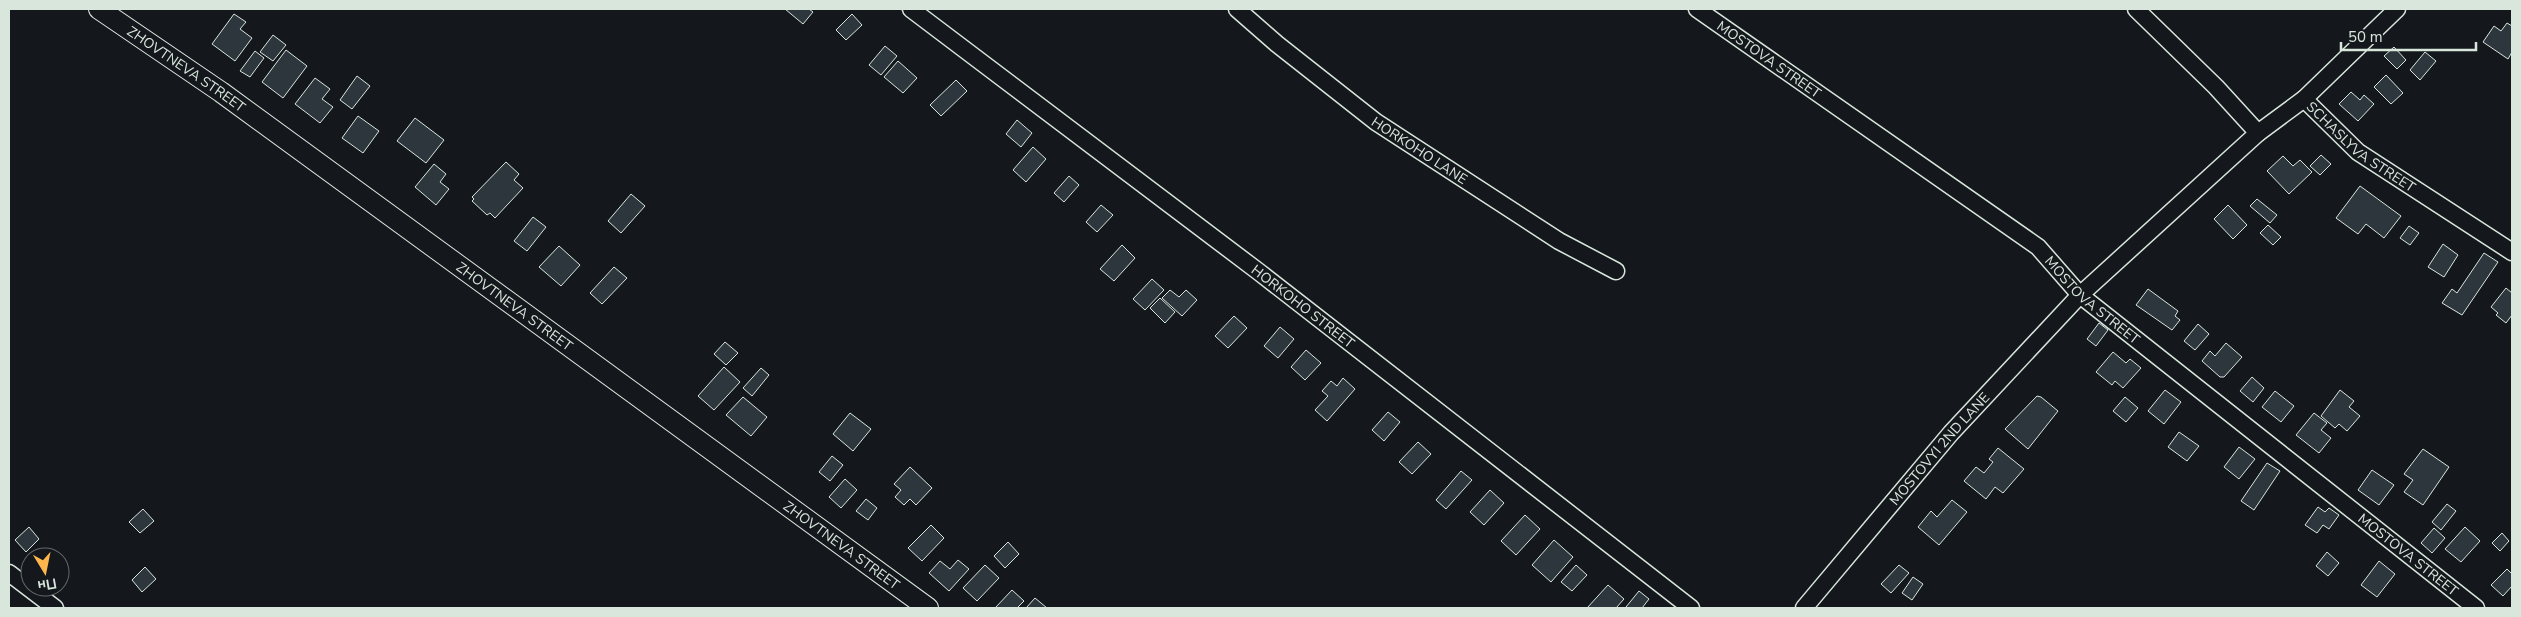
<svg xmlns="http://www.w3.org/2000/svg" width="2521" height="617" font-family="'Nunito Sans',sans-serif">
<style>
.building{fill:#2c363c;stroke:#d8e6dc}
.lines{fill:none;stroke-linecap:round;stroke-linejoin:round}
.minor-casing{stroke:#d8e6dc;stroke-width:19}
.tertiary-casing{stroke:#d8e6dc;stroke-width:22}
.minor{stroke:#14181c;stroke-width:16}
.tertiary{stroke:#14181c;stroke-width:20}
.labels{text-anchor:middle;stroke-width:4;stroke-linejoin:round;paint-order:stroke}
.street-label{font-size:14px;fill:#d8e6dc;stroke:#14181c}
</style>
<rect width="100%" height="100%" fill="#14181c"/>
<!-- building -->
<g class="building">
<path d="M785 9H809L813 12 803 24Z"/>
<path d="M234 14 246 22 240 29 252 38 235 61 212 44Z"/>
<path d="M852 14 862 25 846 40 836 30Z"/>
<path d="M2507 23 2512 26V52L2508 59 2483 42 2494 26 2501 31Z"/>
<path d="M273 35 286 45 273 61 260 52Z"/>
<path d="M885 46 897 56 881 75 869 65Z"/>
<path d="M2394 47 2406 60 2397 69 2384 56Z"/>
<path d="M286 50 307 66 283 98 262 82Z"/>
<path d="M255 51 264 58 250 77 240 71Z"/>
<path d="M2425 52 2436 61 2420 80 2410 70Z"/>
<path d="M898 61 917 78 903 93 884 77Z"/>
<path d="M2386 75 2403 93 2391 104 2374 87Z"/>
<path d="M357 76 370 86 352 109 340 100Z"/>
<path d="M315 78 330 89 322 99 333 107 320 123 295 104Z"/>
<path d="M956 80 967 91 941 116 930 105Z"/>
<path d="M2351 92 2360 100 2364 95 2374 104 2358 121 2339 104Z"/>
<path d="M358 116 379 131 363 153 342 138Z"/>
<path d="M415 118 444 140 426 163 397 141Z"/>
<path d="M1017 120 1032 133 1021 147 1006 134Z"/>
<path d="M1033 147 1046 159 1026 182 1013 170Z"/>
<path d="M2321 155 2331 164 2320 175 2310 166Z"/>
<path d="M2283 156 2293 166 2300 160 2312 172 2289 194 2267 171Z"/>
<path d="M506 162 519 174 514 180 523 188 495 218 490 213 487 215 472 201 474 199 472 197Z"/>
<path d="M434 164 446 174 440 182 449 189 436 205 415 187Z"/>
<path d="M1069 176 1079 185 1064 202 1054 193Z"/>
<path d="M2360 186 2401 216 2384 238 2366 224 2358 234 2336 218Z"/>
<path d="M631 194 645 206 621 233 608 221Z"/>
<path d="M2257 199 2277 215 2270 223 2250 206Z"/>
<path d="M1101 205 1113 215 1097 232 1086 222Z"/>
<path d="M2228 205 2247 225 2233 239 2214 219Z"/>
<path d="M533 217 546 227 527 251 514 241Z"/>
<path d="M2268 225 2281 237 2273 245 2260 233Z"/>
<path d="M2409 226 2419 233 2410 245 2400 238Z"/>
<path d="M2443 244 2458 255 2444 277 2428 267Z"/>
<path d="M1122 245 1135 258 1114 281 1100 269Z"/>
<path d="M559 246 580 265 561 286 539 267Z"/>
<path d="M2484 253 2498 262 2462 315 2442 303 2452 289 2457 293Z"/>
<path d="M614 267 627 278 602 304 590 293Z"/>
<path d="M1152 279 1164 290 1145 310 1133 299Z"/>
<path d="M2506 288 2512 293V315L2506 323 2496 315 2498 313 2491 307Z"/>
<path d="M2148 289 2178 311 2175 316 2180 320 2172 330 2136 305Z"/>
<path d="M1170 290 1179 297 1186 290 1197 300 1182 316 1162 298Z"/>
<path d="M1160 298 1175 312 1165 323 1150 308Z"/>
<path d="M1234 316 1247 328 1228 348 1215 336Z"/>
<path d="M2099 323 2108 330 2096 346 2087 339Z"/>
<path d="M2198 324 2209 334 2195 350 2184 341Z"/>
<path d="M1280 327 1294 339 1278 358 1264 346Z"/>
<path d="M725 342 738 353 726 365 714 354Z"/>
<path d="M2226 343 2242 357 2224 377H2220L2202 361 2210 351 2215 356Z"/>
<path d="M1306 350 1321 363 1305 380 1291 367Z"/>
<path d="M2113 352 2126 363 2130 359 2141 368 2123 388 2115 381 2112 385 2096 372Z"/>
<path d="M724 367 740 382 714 410 698 396Z"/>
<path d="M761 368 769 375 752 396 743 388Z"/>
<path d="M2252 377 2264 388 2253 402 2240 391Z"/>
<path d="M1343 378 1355 389 1327 421 1315 410 1328 396 1322 391 1331 381 1337 386Z"/>
<path d="M2165 390 2181 402 2164 424 2148 411Z"/>
<path d="M2340 390 2354 401 2349 407 2360 416 2347 431 2339 424 2335 428 2321 416Z"/>
<path d="M2275 391 2294 406 2281 422 2262 407Z"/>
<path d="M2037 396 2041 397 2058 411 2028 449 2005 429Z"/>
<path d="M743 397 767 417 751 436 726 415Z"/>
<path d="M2125 397 2138 408 2126 422 2113 411Z"/>
<path d="M1388 412 1400 422 1384 441 1372 430Z"/>
<path d="M850 413 871 429 853 451 833 434Z"/>
<path d="M2314 413 2327 423 2321 430 2331 438 2319 453 2296 435Z"/>
<path d="M2179 432 2199 446 2187 461 2168 447Z"/>
<path d="M1418 442 1431 454 1412 474 1399 462Z"/>
<path d="M2239 447 2255 459 2239 479 2224 467Z"/>
<path d="M1998 448 2024 469 2003 493 1995 487 1986 499 1964 481 1976 467 1984 473 1993 462 1989 459Z"/>
<path d="M2423 449 2449 467 2423 505 2404 492 2413 480 2404 474Z"/>
<path d="M832 456 843 465 830 481 819 472Z"/>
<path d="M2267 463 2280 471 2254 510 2241 501Z"/>
<path d="M910 467 932 488 916 505 910 499 904 505 895 497 901 490 894 484Z"/>
<path d="M2372 470 2394 485 2379 505 2358 490Z"/>
<path d="M1461 471 1472 480 1446 509 1436 500Z"/>
<path d="M845 479 857 490 841 508 829 497Z"/>
<path d="M1490 490 1504 503 1484 525 1470 512Z"/>
<path d="M866 499 877 508 868 520 856 511Z"/>
<path d="M1952 500 1967 512 1939 545 1918 527 1931 511 1937 517Z"/>
<path d="M2447 504 2456 511 2441 530 2432 522Z"/>
<path d="M2318 507 2325 512 2329 508 2339 515 2329 529 2323 525 2317 533 2305 525Z"/>
<path d="M143 509 154 521 140 533 129 522Z"/>
<path d="M1525 515 1540 529 1516 555 1501 541Z"/>
<path d="M931 525 944 538 922 561 908 548Z"/>
<path d="M29 527 39 539 26 552 15 540Z"/>
<path d="M2465 527 2480 541 2461 562 2445 549Z"/>
<path d="M2434 528 2445 538 2432 553 2421 543Z"/>
<path d="M2502 533 2509 541 2500 551 2492 543Z"/>
<path d="M1554 540 1573 557 1551 582 1532 565Z"/>
<path d="M1008 542 1019 554 1005 568 994 556Z"/>
<path d="M2327 552 2339 563 2328 576 2316 566Z"/>
<path d="M958 560 969 569 949 591 929 573 940 561 950 569Z"/>
<path d="M2379 561 2395 574 2377 597 2361 585Z"/>
<path d="M60 564 66 571 60 577Z"/>
<path d="M985 565 999 578 977 601 963 588Z"/>
<path d="M1576 565 1587 575 1572 591 1561 582Z"/>
<path d="M1899 565 1909 573 1891 593 1881 584Z"/>
<path d="M145 567 156 579 142 592 132 580Z"/>
<path d="M2507 569 2512 574V586L2503 596 2491 585Z"/>
<path d="M1913 577 1923 584 1912 600 1902 593Z"/>
<path d="M1608 585 1624 599 1616 608H1587Z"/>
<path d="M1012 590 1024 601 1017 608H995Z"/>
<path d="M1639 591 1649 599 1642 608H1628L1626 607Z"/>
<path d="M1035 598 1047 608H1026Z"/>
</g>
<g class="lines">
<defs>
<g id="minor">
<path id="s1" d="M911 9 1259 272 1691 608"/>
<path id="s2" d="M1237 9 1277 44 1376 122 1559 241 1616 271"/>
<path id="s3" d="M1697 9 2038 247 2080 295 2476 608"/>
<path id="s4" d="M2136 9 2216 87 2258 133 2304 99 2358 152 2512 252"/>
<path d="M2304 99 2397 9"/>
<path d="M9 573 55 608"/>
<path id="s5" d="M1804 608 1951 433 2080 295 2258 133"/>
</g>
<g id="tertiary">
<path id="s6" d="M99 9 221 92 928 608"/>
</g>
</defs>
<!-- minor casing -->
<use href="#minor" class="minor-casing"/>
<!-- tertiary casing -->
<use href="#tertiary" class="tertiary-casing"/>
<!-- minor -->
<use href="#minor" class="minor"/>
<!-- tertiary -->
<use href="#tertiary" class="tertiary"/>
</g>
<g class="labels">
<!-- street labels -->
<g class="street-label">
<text dy="5" stroke="none"><textPath href="#s3" startOffset="88">MOSTOVA STREET</textPath></text>
<text dy="5" stroke="none"><textPath href="#s6" startOffset="106">ZHOVTNEVA STREET</textPath></text>
<text dy="5" stroke="none"><textPath href="#s4" startOffset="306">SCHASLYVA STREET</textPath></text>
<text dy="5" stroke="none"><textPath href="#s2" startOffset="231">HORKOHO LANE</textPath></text>
<text dy="5" stroke="none"><textPath href="#s3" startOffset="492">MOSTOVA STREET</textPath></text>
<text dy="5" stroke="none"><textPath href="#s6" startOffset="511">ZHOVTNEVA STREET</textPath></text>
<text dy="5" stroke="none"><textPath href="#s1" startOffset="492">HORKOHO STREET</textPath></text>
<text dy="5" stroke="none"><textPath href="#s5" startOffset="209">MOSTOVYI 2ND LANE</textPath></text>
<text dy="5" stroke="none"><textPath href="#s6" startOffset="916">ZHOVTNEVA STREET</textPath></text>
<text dy="5" stroke="none"><textPath href="#s3" startOffset="898">MOSTOVA STREET</textPath></text>
</g>
</g>
<!-- border -->
<rect width="2521" height="617" fill="none" stroke="#d8e6dc" stroke-width="20"/>
<!-- north arrow -->
<g transform="translate(45 572) rotate(170)"><circle r="24" fill="#14181c" stroke="#626a69"/>
<path d="M0-4L9 19L0 12L-9 19Z" fill="#ffb74d"/>
<text y="-8" font-size="14" font-weight="bold" text-anchor="middle" fill="#d8e6dc">Пн</text>
</g>
<!-- scale -->
<path d="M2341 42v8h135v-8" fill="none" stroke="#d8e6dc" stroke-width="2.5"/>
<text x="2348" y="42" font-size="15" fill="#d8e6dc" stroke="#14181c" stroke-width="4" paint-order="stroke">50 m</text>
</svg>
